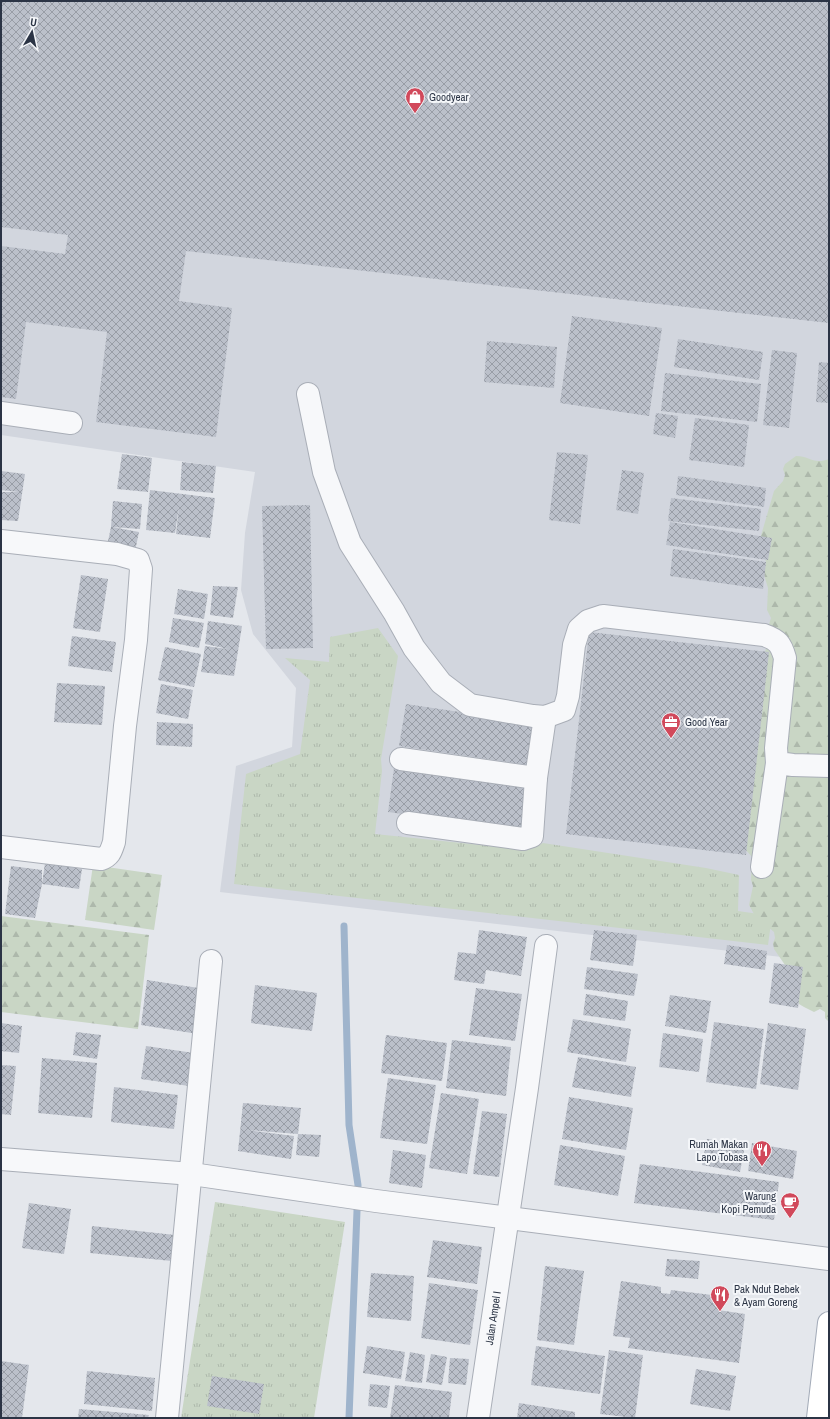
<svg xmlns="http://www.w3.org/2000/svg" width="830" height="1419" viewBox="0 0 830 1419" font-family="'Archivo Narrow',sans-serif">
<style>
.built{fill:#d2d6de}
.grass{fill:url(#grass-tufts)}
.forest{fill:url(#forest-firs)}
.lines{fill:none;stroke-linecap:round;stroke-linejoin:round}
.stream{stroke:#9fb4cc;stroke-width:7}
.building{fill:url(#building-cross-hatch)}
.minor-casing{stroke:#a9aeb7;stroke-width:24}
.major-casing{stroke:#a3abb8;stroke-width:24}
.minor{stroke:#f7f8fa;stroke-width:22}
.major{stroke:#fff;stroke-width:22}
.labels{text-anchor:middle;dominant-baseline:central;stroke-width:4;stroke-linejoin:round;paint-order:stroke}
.poi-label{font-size:11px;fill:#2b3445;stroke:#f4f6f9;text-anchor:start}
.street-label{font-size:11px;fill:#2b3445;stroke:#f4f6f9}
</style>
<defs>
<pattern id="grass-tufts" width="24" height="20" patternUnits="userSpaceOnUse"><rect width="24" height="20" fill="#c9d6c5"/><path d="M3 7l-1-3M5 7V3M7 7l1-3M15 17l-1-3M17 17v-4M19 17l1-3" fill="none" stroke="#adb8ab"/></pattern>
<pattern id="forest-firs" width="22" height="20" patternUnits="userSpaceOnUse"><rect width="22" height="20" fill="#c9d6c5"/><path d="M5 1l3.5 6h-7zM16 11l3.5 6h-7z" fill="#adb8ab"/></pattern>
<pattern id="building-cross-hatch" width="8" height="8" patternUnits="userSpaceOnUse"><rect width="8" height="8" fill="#bbc0ca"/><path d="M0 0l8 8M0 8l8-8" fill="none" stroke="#989da6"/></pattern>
</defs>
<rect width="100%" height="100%" fill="#e4e7ec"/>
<path class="built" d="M 1,1 L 829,1 L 829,749 L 799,959 L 220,892 L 236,766 L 292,747 L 296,688 L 253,634 L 241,590 L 245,533 L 255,472 L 1,435 Z"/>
<path class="grass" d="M 378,628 L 398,656 L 381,759 L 382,771 L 375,834 L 528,850 L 543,843 L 706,868 L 739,875 L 738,911 L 772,916 L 768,945 L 234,884 L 246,774 L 300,754 L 310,680 L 285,658 L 329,662 L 330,637 Z
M 215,1202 L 345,1222 L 314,1418 L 181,1418 Z"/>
<path class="forest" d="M 796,456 C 810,456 813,465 829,459 L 829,1022 L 825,1018 L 825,1012 L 820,1009 L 814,1012 L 804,1007 L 799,1004 L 796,998 L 785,965 L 774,949 L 773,943 L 775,938 L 774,932 L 755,916 L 749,905 L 753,886 L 751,880 L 752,857 L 744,848 L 764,655 L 772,629 L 769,624 L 771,618 L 767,610 L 768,588 L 764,575 L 766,562 L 760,539 L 774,491 L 783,481 L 785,475 L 783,469 L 785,464 Z
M 93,865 L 162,875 L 154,930 L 85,920 Z
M 1,916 L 149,935 L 138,1029 L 1,1012 Z"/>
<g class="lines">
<path class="stream" d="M 344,926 L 349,1125 L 358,1185 L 349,1418"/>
</g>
<path class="building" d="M 1,1 L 829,1 L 829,323 L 186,251 L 179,301 L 232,308 L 216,437 L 96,422 L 107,332 L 26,322 L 16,399 L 1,397 L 1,246 L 65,254 L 68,235 L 1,227 Z
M 572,316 L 662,328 L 649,416 L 560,403 Z
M 678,339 L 763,352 L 759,380 L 674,367 Z
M 487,341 L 557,347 L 554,388 L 484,382 Z
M 772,350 L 797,353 L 789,428 L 763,425 Z
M 819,362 L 829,363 L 829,403 L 816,402 Z
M 665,373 L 761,384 L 757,422 L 661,411 Z
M 656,413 L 678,416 L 675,438 L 653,434 Z
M 695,418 L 749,425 L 744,467 L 689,460 Z
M 557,452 L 588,455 L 580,524 L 549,520 Z
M 122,454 L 152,458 L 148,492 L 117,489 Z
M 182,462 L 216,466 L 213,493 L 180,490 Z
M 622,470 L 644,473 L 638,514 L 616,510 Z
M 1,471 L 25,474 L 18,521 L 1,520 L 1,492 L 18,492 L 1,490 Z
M 678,476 L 766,488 L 764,507 L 676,495 Z
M 150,490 L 215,498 L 210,538 L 176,534 L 179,506 L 175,533 L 146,530 Z
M 671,498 L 761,509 L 759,531 L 668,521 Z
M 113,501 L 142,504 L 140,529 L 112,527 L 139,532 L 135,551 L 107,546 L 111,527 Z
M 310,505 L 313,648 L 266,649 L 262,506 Z
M 670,522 L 772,538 L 768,560 L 666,545 Z
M 673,549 L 766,562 L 763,589 L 670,576 Z
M 81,575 L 108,579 L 100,632 L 73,628 Z
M 213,586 L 238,587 L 233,618 L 210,615 Z
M 178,589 L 208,594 L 204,619 L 174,614 Z
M 173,618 L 204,623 L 199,648 L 169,642 Z
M 208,621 L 242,626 L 234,676 L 201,672 L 205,646 L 228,649 L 205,644 Z
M 589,632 L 769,652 L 746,855 L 566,834 Z
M 72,636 L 116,642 L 112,672 L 68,666 Z
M 165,647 L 201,654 L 194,687 L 158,680 Z
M 57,683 L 105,686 L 102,725 L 54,722 Z
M 161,684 L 193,690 L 188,719 L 156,713 Z
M 406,704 L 534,723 L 528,765 L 399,746 Z
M 157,722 L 193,724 L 192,747 L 156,745 Z
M 394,768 L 528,786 L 522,830 L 388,812 Z
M 45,863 L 82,869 L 79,889 L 42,884 Z
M 11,866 L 42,870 L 42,884 L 35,918 L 5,914 Z
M 479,930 L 527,937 L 521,976 L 486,970 L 484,984 L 454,980 L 458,952 L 476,954 Z
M 594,930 L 637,935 L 633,966 L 590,960 Z
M 727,945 L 767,951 L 765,970 L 724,964 Z
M 774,963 L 803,967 L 798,1008 L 769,1003 Z
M 587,967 L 638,974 L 634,996 L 584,989 Z
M 147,980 L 205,989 L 198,1034 L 141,1025 Z
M 255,985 L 317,993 L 312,1031 L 251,1023 Z
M 476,988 L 522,994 L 515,1041 L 469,1035 Z
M 586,994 L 628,1001 L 625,1021 L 583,1015 Z
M 670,995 L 711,1001 L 706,1033 L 665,1026 Z
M 573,1019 L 631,1029 L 626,1062 L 567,1052 Z
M 714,1022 L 764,1029 L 756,1089 L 706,1082 Z
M 1,1023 L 22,1026 L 19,1053 L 1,1051 Z
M 768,1023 L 806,1029 L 798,1090 L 760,1084 Z
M 76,1032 L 101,1035 L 97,1059 L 73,1055 Z
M 663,1033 L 703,1039 L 699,1072 L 659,1067 Z
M 386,1035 L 447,1043 L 442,1081 L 381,1073 Z
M 452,1040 L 511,1047 L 506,1096 L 446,1088 Z
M 146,1046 L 194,1053 L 189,1086 L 141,1079 Z
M 578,1057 L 636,1067 L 631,1097 L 572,1087 Z
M 42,1058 L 97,1063 L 92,1118 L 38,1113 Z
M 1,1065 L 16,1066 L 11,1115 L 1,1114 Z
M 388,1078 L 436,1085 L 427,1144 L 380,1138 Z
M 114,1087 L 178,1095 L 174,1129 L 111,1122 Z
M 441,1093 L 479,1099 L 467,1174 L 429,1168 Z
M 569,1097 L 633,1108 L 626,1150 L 562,1139 Z
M 243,1103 L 301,1108 L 298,1134 L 247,1130 L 294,1136 L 291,1159 L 238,1151 Z
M 482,1111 L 507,1114 L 499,1177 L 473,1174 Z
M 298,1134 L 321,1135 L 319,1157 L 296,1155 Z
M 707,1139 L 745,1145 L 740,1172 L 702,1165 Z
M 752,1143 L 797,1151 L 793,1179 L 748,1171 Z
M 560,1145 L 625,1156 L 618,1196 L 554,1185 Z
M 393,1150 L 426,1155 L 422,1188 L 389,1183 Z
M 640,1164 L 779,1182 L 774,1220 L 634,1203 Z
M 29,1203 L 71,1209 L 64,1254 L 22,1248 Z
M 92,1226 L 175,1235 L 172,1261 L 90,1253 Z
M 433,1240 L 482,1247 L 477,1284 L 427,1277 Z
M 667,1259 L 700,1261 L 698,1279 L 665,1276 Z
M 545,1266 L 584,1271 L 574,1345 L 537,1340 Z
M 371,1273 L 414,1276 L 411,1321 L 367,1317 Z
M 621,1281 L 661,1287 L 661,1293 L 670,1294 L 671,1290 L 720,1296 L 718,1310 L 745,1314 L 739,1363 L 628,1348 L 630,1338 L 613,1336 Z
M 429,1283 L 478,1290 L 470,1345 L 421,1338 Z
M 367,1346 L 405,1352 L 401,1379 L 363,1373 Z
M 536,1346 L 605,1356 L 600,1394 L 531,1385 Z
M 609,1350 L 643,1355 L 635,1418 L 600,1414 Z
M 410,1352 L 425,1355 L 422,1383 L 405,1381 Z
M 431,1354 L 447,1357 L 442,1385 L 426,1382 Z
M 450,1358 L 469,1359 L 466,1385 L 448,1383 Z
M 1,1361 L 29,1365 L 22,1418 L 1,1418 Z
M 696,1369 L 736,1376 L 730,1411 L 690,1404 Z
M 87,1371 L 155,1378 L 152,1411 L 84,1404 Z
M 212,1376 L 264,1384 L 259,1414 L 207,1406 Z
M 370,1384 L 390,1386 L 387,1408 L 368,1406 Z
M 395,1385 L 452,1392 L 449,1418 L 390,1418 Z
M 519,1403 L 575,1412 L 575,1418 L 517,1418 Z
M 79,1409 L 149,1415 L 148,1418 L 78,1418 Z"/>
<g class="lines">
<g class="minor-casing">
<g id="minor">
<path d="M 308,394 L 324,472 L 350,543 L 394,612 L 414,648 L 441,683 L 470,705 L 533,716 L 545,717 L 564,710 L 568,696 L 574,645 L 579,629 L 588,621 L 603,616 L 764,635 C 778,640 781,644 785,658 L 776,748 L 777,763 L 793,765 L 829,766"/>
<path d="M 1,413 L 71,423"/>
<path d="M 1,541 L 117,554 L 138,560 L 141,569 L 136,640 L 125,726 L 114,842 C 111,851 110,856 101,859 L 1,847"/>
<path d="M 401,759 L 536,778"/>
<path d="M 408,823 L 523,839 L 532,836 L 536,778 L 545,717"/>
<path d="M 762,867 L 777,763"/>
<path d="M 1,1159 L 192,1174 L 376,1201 L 829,1259"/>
<path d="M 167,1418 L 211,961"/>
<path id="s1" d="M 478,1418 L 527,1088 L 546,946"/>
</g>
</g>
<g class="major-casing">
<path id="major" d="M 818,1418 L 829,1323"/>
</g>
<use href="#minor" class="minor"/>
<use href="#major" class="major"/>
</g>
<defs>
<g id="shop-pin" transform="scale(1)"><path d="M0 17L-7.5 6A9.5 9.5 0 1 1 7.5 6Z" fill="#d1495b" stroke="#f4f6f9"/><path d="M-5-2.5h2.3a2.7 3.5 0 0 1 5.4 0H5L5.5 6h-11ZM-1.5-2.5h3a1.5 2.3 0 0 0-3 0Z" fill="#fff"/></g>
<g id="office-pin" transform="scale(1)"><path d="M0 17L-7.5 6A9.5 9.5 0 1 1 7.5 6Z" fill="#d1495b" stroke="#f4f6f9"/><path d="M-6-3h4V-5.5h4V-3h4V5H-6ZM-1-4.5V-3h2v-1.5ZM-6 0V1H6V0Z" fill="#fff"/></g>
<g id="restaurant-pin" transform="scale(1)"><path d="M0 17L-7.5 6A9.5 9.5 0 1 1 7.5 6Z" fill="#d1495b" stroke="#f4f6f9"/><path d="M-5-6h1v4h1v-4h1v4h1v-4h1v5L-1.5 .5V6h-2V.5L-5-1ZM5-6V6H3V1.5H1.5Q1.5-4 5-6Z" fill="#fff"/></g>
<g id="cafe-pin" transform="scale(1)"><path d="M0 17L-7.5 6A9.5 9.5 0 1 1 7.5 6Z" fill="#d1495b" stroke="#f4f6f9"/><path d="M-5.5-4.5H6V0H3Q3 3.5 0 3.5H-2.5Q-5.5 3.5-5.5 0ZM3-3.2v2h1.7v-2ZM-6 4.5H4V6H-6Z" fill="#fff"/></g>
</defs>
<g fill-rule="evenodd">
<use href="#shop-pin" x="415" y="97"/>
<use href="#office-pin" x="671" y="722"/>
<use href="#restaurant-pin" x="762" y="1150"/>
<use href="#cafe-pin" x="790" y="1202"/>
<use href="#restaurant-pin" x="720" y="1295"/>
</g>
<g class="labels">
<g class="poi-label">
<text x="429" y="97">Goodyear</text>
<text x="685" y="722">Good Year</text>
<text x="748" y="1144" text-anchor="end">Rumah Makan<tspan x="748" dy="13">Lapo Tobasa</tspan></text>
<text x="776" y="1196" text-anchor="end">Warung<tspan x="776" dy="13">Kopi Pemuda</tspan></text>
<text x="734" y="1289">Pak Ndut Bebek<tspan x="734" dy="13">&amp; Ayam Goreng</tspan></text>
</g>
<g class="street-label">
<text stroke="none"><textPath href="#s1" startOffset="101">Jalan Ampel I</textPath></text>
</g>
</g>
<rect width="830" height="1419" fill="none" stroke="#2b3445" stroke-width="4"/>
<g transform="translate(32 32) rotate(9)" stroke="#f4f6f9" stroke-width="3" paint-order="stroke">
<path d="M0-3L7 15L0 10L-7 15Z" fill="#2b3445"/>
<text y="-6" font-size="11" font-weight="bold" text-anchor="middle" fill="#2b3445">U</text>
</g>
</svg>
